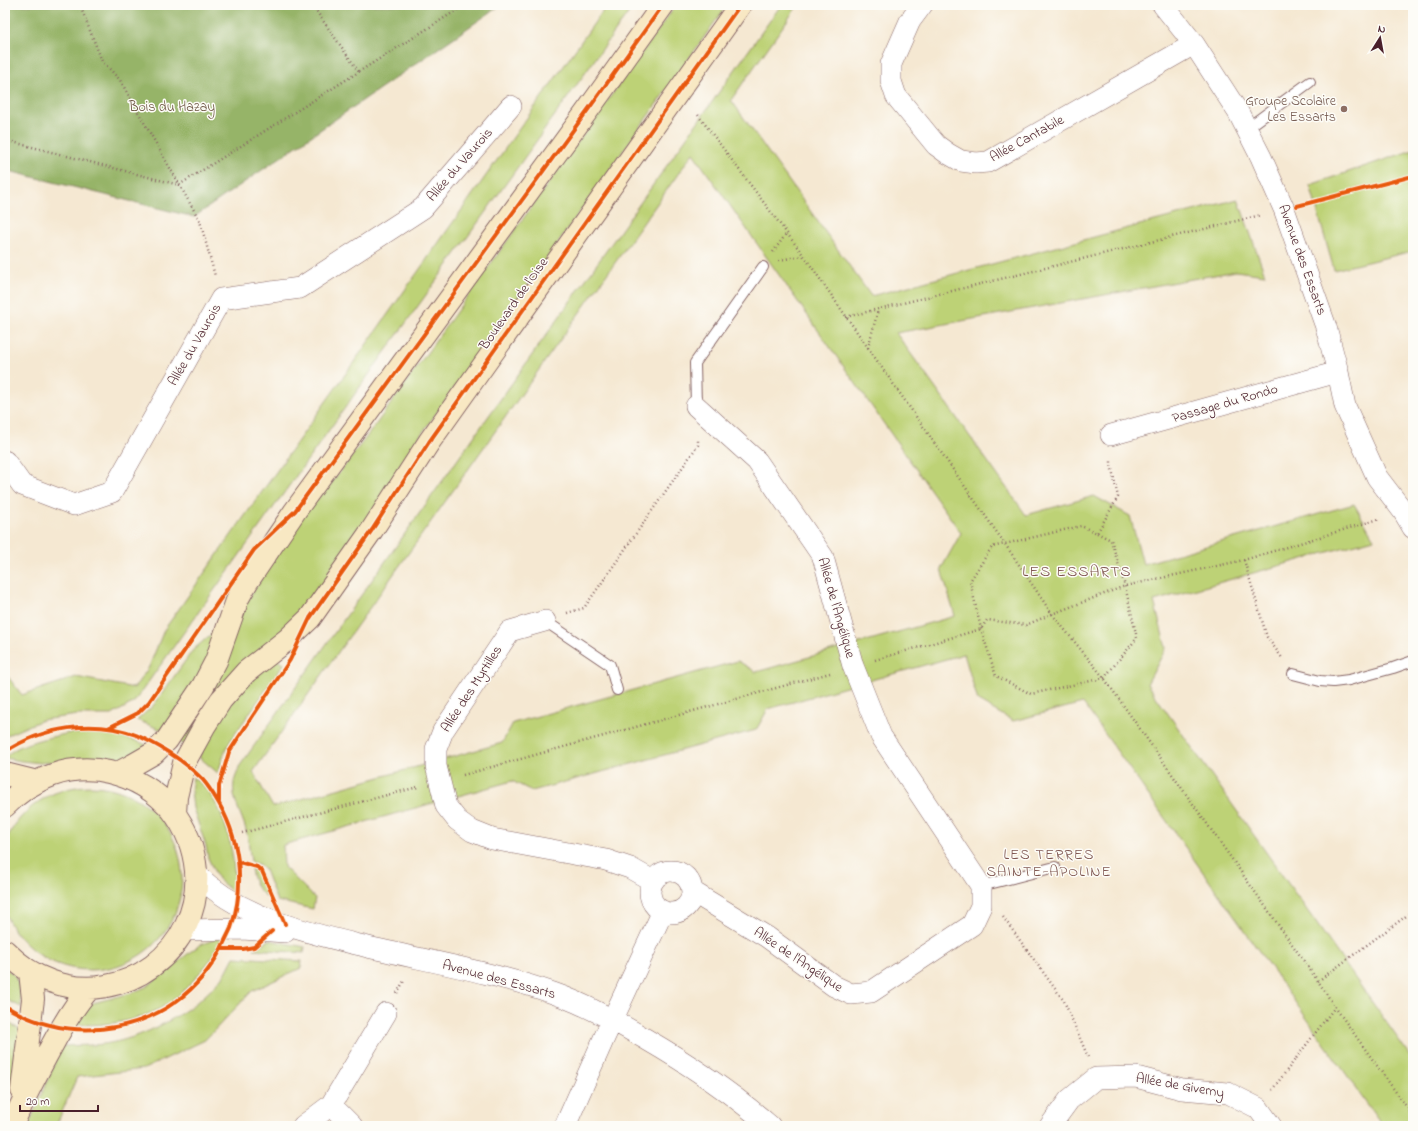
<svg xmlns="http://www.w3.org/2000/svg" width="1418" height="1131" viewBox="0 0 1418 1131" font-family="'Indie Flower',sans-serif">
<style>
.green{fill:#bdd276;stroke:#847850;fill-rule:evenodd}
.forest{fill:#96b467;stroke:#706a49}
.lines{fill:none;stroke-linecap:round;stroke-linejoin:round}
.service-casing{stroke:#866565;stroke-width:12}
.minor-casing{stroke:#866565;stroke-width:22}
.secondary-casing{stroke:#866565;stroke-width:24}
.path{stroke:#866565;stroke-width:2.5;stroke-dasharray:1 3;stroke-linecap:butt}
.service{stroke:#fff;stroke-width:10}
.minor{stroke:#fff;stroke-width:21}
.secondary{stroke:#f8e8c3;stroke-width:22}
.cycleway-casing{stroke:#fdfcf7;stroke-width:6}
.cycleway{stroke:#e8590c;stroke-width:4}
.education-dot{fill:#8d6e63;stroke:#fdfcf7;stroke-width:1.5}
.labels{text-anchor:middle;dominant-baseline:central;stroke-width:3;stroke-linejoin:round;paint-order:stroke}
.education-label{font-size:14px;fill:#785e54;stroke:#fdfcf7;text-anchor:end}
.park-label{font-size:14px;fill:#6c5542;stroke:#fdfcf7}
.street-label{font-size:14px;fill:#4a1f2b;stroke:#fdfcf7}
.neighbourhood-label{font-size:15px;letter-spacing:1px;fill:#7f5650;stroke:#fdfcf7}
.quarter-label{font-size:16px;letter-spacing:1px;fill:#7f5650;stroke:#fdfcf7}
</style>
<rect width="100%" height="100%" fill="#fdfcf7"/>
<filter id="ink" filterUnits="userSpaceOnUse"><feTurbulence type="fractalNoise" baseFrequency=".025" numOctaves="2"/><feDisplacementMap in="SourceGraphic" scale="8" xChannelSelector="R" yChannelSelector="G"/><feConvolveMatrix kernelMatrix="1 2 1 2 8 2 1 2 1" color-interpolation-filters="sRGB"/></filter>
<filter id="wash" filterUnits="userSpaceOnUse"><feTurbulence type="fractalNoise" baseFrequency=".012" numOctaves="4" result="noise"/><feDisplacementMap in="SourceGraphic" scale="16" xChannelSelector="R" yChannelSelector="G"/><feGaussianBlur stdDeviation="0.9" result="paint"/><feColorMatrix in="noise" values="0 0 0 0 0 0 0 0 0 0 0 0 0 0 0 0 0 1.4 0 .05"/><feComposite in="paint" operator="in"/></filter>
<g filter="url(#wash)">
<rect width="100%" height="100%" fill="#f5e8d2"/>
<path class="green" d="M 607,5 L 634,5 L 134,702 L 112,715 L 77,715 L 42,720 L 5,736 L 5,673 L 22,695 L 76,677 L 134,688 L 149,667 L 164,630 Z
M 676,5 L 727,5 L 403,460 L 370,518 L 313,601 L 184,745 L 175,739 L 239,614 L 304,510 L 330,485 L 374,427 Z
M 781,5 L 798,5 L 731,100 L 871,296 L 1238,199 L 1265,275 L 1236,271 L 896,333 L 1026,515 L 1094,496 L 1130,516 L 1143,564 L 1354,504 L 1374,539 L 1154,601 L 1166,648 L 1147,684 L 1413,1060 L 1413,1126 L 1383,1126 L 1083,703 L 1013,721 L 978,701 L 964,654 L 768,709 L 756,730 L 532,791 L 512,781 L 283,845 L 284,867 L 315,898 L 313,909 L 277,901 L 265,870 L 260,865 L 251,861 C 249,851 249,841 246,830 C 242,814 231,799 234,782 C 235,777 238,772 239,767 ZM 693,153 L 961,533 L 941,569 L 955,616 L 756,672 L 738,661 L 513,723 L 502,743 L 273,807 L 253,772 Z
M 1413,150 L 1413,251 L 1334,270 L 1310,185 Z
M 217,629 L 207,663 L 164,731 L 137,720 L 153,706 L 193,650 Z
M 276,659 L 284,664 L 232,738 L 225,751 L 218,773 L 199,757 L 207,739 L 235,696 Z
M 70,733 C 98,733 120,733 146,745 L 136,755 L 118,759 L 81,758 L 41,763 L 21,761 L 5,758 C 15,743 52,737 70,733 Z
M 193,777 C 197,781 203,785 207,790 C 229,819 235,857 235,894 L 218,879 L 208,858 L 206,846 L 193,808 L 191,791 Z
M-2 878a92 92 0 1 1 184 0a92 92 0 1 1-184 0Z
M 251,868 L 260,874 L 268,898 C 256,889 253,883 251,868 Z
M 216,939 L 223,939 C 218,952 208,963 199,974 C 192,982 184,991 176,998 C 147,1021 107,1027 72,1024 L 83,1010 L 93,1003 L 131,993 L 146,987 L 194,949 L 202,944 Z
M 269,940 L 305,947 L 304,953 L 254,949 Z
M 234,957 L 302,961 L 301,968 L 252,991 L 205,1040 L 144,1069 L 77,1077 L 56,1126 L 28,1126 L 62,1046 C 78,1045 95,1046 110,1043 C 150,1036 196,1009 222,978 C 227,972 230,964 234,957 Z
M 6,970 C 20,972 21,997 21,1007 L 5,999 L 5,971 Z
M 5,1021 L 21,1030 L 17,1076 L 5,1105 Z"/>
<path class="forest" d="M 5,5 L 501,5 L 194,217 L 5,170 Z"/>
</g>
<g filter="url(#ink)">
<g class="lines">
<g class="service-casing">
<path id="service" d="M 1246,129 L 1310,82
M 696,406 L 695,363 L 763,267
M 545,621 L 610,665 L 617,690
M 1293,674 L 1320,681 L 1333,682 L 1349,680 L 1393,668 L 1413,661
M 981,886 L 1055,867"/>
</g>
<g class="minor-casing">
<path id="minor" d="M 922,5 L 910,21 L 891,64 L 891,81 L 896,96 L 936,145 L 947,153 L 961,161 L 976,163 L 988,162 L 1194,44
M 1163,5 L 1194,44 L 1238,112 L 1261,157 L 1284,209 L 1326,327 L 1338,372 L 1345,406 L 1377,477 L 1403,511 L 1413,528
M 1111,435 L 1338,372
M 5,461 L 22,485 L 74,505 L 112,492 L 221,299 L 300,288 L 423,208 L 511,106
M 545,621 L 510,631 L 443,731 L 436,749 L 436,766 L 446,806 L 457,820 L 472,831 L 492,839 L 606,860 L 630,868 L 653,881
M650 892a21 21 0 1 1 42 0a21 21 0 1 1-42 0Z
M 196,874 C 241,918 305,932 364,946 C 427,961 492,972 553,993 C 585,1004 615,1021 644,1038 C 689,1064 731,1092 770,1126
M 693,892 L 767,937 L 834,986 L 851,994 L 871,992 L 972,925 L 981,906 L 981,886 L 881,736 L 853,666 L 823,557 L 757,461 L 696,406
M 183,930 L 242,929 L 285,932
M 303,1126 L 331,1105
M 352,1126 L 331,1105 L 386,1013
M 565,1126 L 605,1036 L 663,911
M 1050,1126 L 1069,1100 L 1096,1078 L 1136,1077 L 1182,1089 L 1228,1093 L 1258,1108 L 1271,1126"/>
</g>
<g class="secondary-casing">
<path id="secondary" d="M 5,774 L 37,782
M 116,774 L 133,765 L 154,753 L 167,740 L 203,686 L 216,661 L 238,598 L 247,582 L 295,511 L 590,107 L 663,5
M 5,806 C 32,778 70,763 109,772 C 134,778 155,790 172,810 C 186,828 194,849 196,871 C 202,950 123,1008 50,981 C 32,975 18,964 5,951
M 175,814 L 176,797 L 184,763 L 205,725 L 221,700 L 246,672 L 288,639 L 310,618 L 372,530 L 429,442 L 740,5
M 22,1090 L 33,999 L 30,972
M 12,1126 C 24,1096 40,1067 56,1038 C 66,1020 76,1003 90,988"/>
</g>
<path class="path" d="M 78,5 L 81,8 L 102,61 L 120,80 L 200,221 L 215,276
M 312,5 L 359,72
M 698,115 L 804,256 L 1005,544 L 1052,614 L 1104,678 L 1318,981 L 1335,1007 L 1413,1116
M 5,140 L 179,185 L 465,5
M 773,252 L 787,233
M 779,260 L 803,256
M 846,317 L 1261,215
M 868,348 L 878,310
M 1097,533 L 1111,540 L 1125,586 L 1137,638 L 1104,678 L 1031,694 L 996,676 L 981,629 L 970,581 L 992,547 L 1081,526 L 1097,533 L 1118,497 L 1111,465 L 1111,458
M 1244,560 L 1267,637 L 1283,659
M 567,613 L 584,608 L 698,445 L 698,440
M 875,660 L 981,629 L 987,620 L 1026,625 L 1052,614 L 1125,586 L 1244,560 L 1379,519
M 463,775 L 830,673
M 242,833 L 418,787
M 1003,917 L 1064,1001 L 1088,1057
M 1318,981 L 1413,911
M 397,993 L 404,981
M 1272,1090 L 1335,1007"/>
<use href="#service" class="service"/>
<use href="#minor" class="minor"/>
<use href="#secondary" class="secondary"/>
<g class="cycleway-casing">
<path id="cycleway" d="M 1297,206 L 1413,176
M 108,728 L 138,713 L 149,702 L 254,550 L 295,511 L 590,107 L 663,5
M 5,752 C 42,727 94,719 136,735 C 157,744 183,760 199,776 C 206,782 210,789 215,797 C 240,836 246,884 231,928 C 228,935 224,942 221,949 C 199,991 161,1019 115,1027 C 76,1034 38,1026 5,1006
M 219,802 L 219,786 L 229,752 L 290,660 L 310,618 L 372,530 L 429,442 L 740,5
M 239,862 L 257,867 L 262,871 L 285,924
M 221,949 L 243,949 L 254,947 L 272,931"/>
</g>
<use href="#cycleway" class="cycleway"/>
</g>
</g>
<circle class="education-dot" cx="1344" cy="109" r="4"/>
<g class="labels">
<g class="education-label">
<text x="1336" y="101">Groupe Scolaire<tspan x="1336" dy="16">Les Essarts</tspan></text>
</g>
<g class="park-label">
<text x="172" y="107">Bois du Hazay</text>
</g>
<g class="street-label">
<text transform="translate(1027 139) rotate(-29)">Allée Cantabile</text>
<text transform="translate(460 165) rotate(-49)">Allée du Vaurois</text>
<text transform="translate(1302 260) rotate(70)">Avenue des Essarts</text>
<text transform="translate(514 304) rotate(-55)">Boulevard de l'Oise</text>
<text transform="translate(195 345) rotate(-60)">Allée du Vaurois</text>
<text transform="translate(1225 404) rotate(-16)">Passage du Rondo</text>
<text transform="translate(836 608) rotate(74)">Allée de l'Angélique</text>
<text transform="translate(472 689) rotate(-57)">Allée des Myrtilles</text>
<text transform="translate(798 960) rotate(34)">Allée de l'Angélique</text>
<text transform="translate(499 980) rotate(15)">Avenue des Essarts</text>
<text transform="translate(1180 1086) rotate(10)">Allée de Giverny</text>
</g>
<g class="neighbourhood-label">
<text x="1049" y="855">LES TERRES<tspan x="1049" dy="17">SAINTE-APOLINE</tspan></text>
</g>
<g class="quarter-label">
<text x="1077" y="572">LES ESSARTS</text>
</g>
</g>
<rect width="1418" height="1131" fill="none" stroke="#fdfcf7" stroke-width="20"/>
<g transform="translate(1380 38) rotate(11)" stroke="#fdfcf7" stroke-width="3" paint-order="stroke">
<path d="M0-3L7 15L0 10L-7 15Z" fill="#4a1f2b"/>
<text y="-6" font-size="11" font-weight="bold" text-anchor="middle" fill="#4a1f2b">N</text>
</g>
<path d="M20 1105v6h78v-6" fill="none" stroke="#4a1f2b" stroke-width="2"/>
<text x="26" y="1105" font-size="12" fill="#4a1f2b" stroke="#fdfcf7" stroke-width="3" paint-order="stroke">20 m</text>
</svg>
